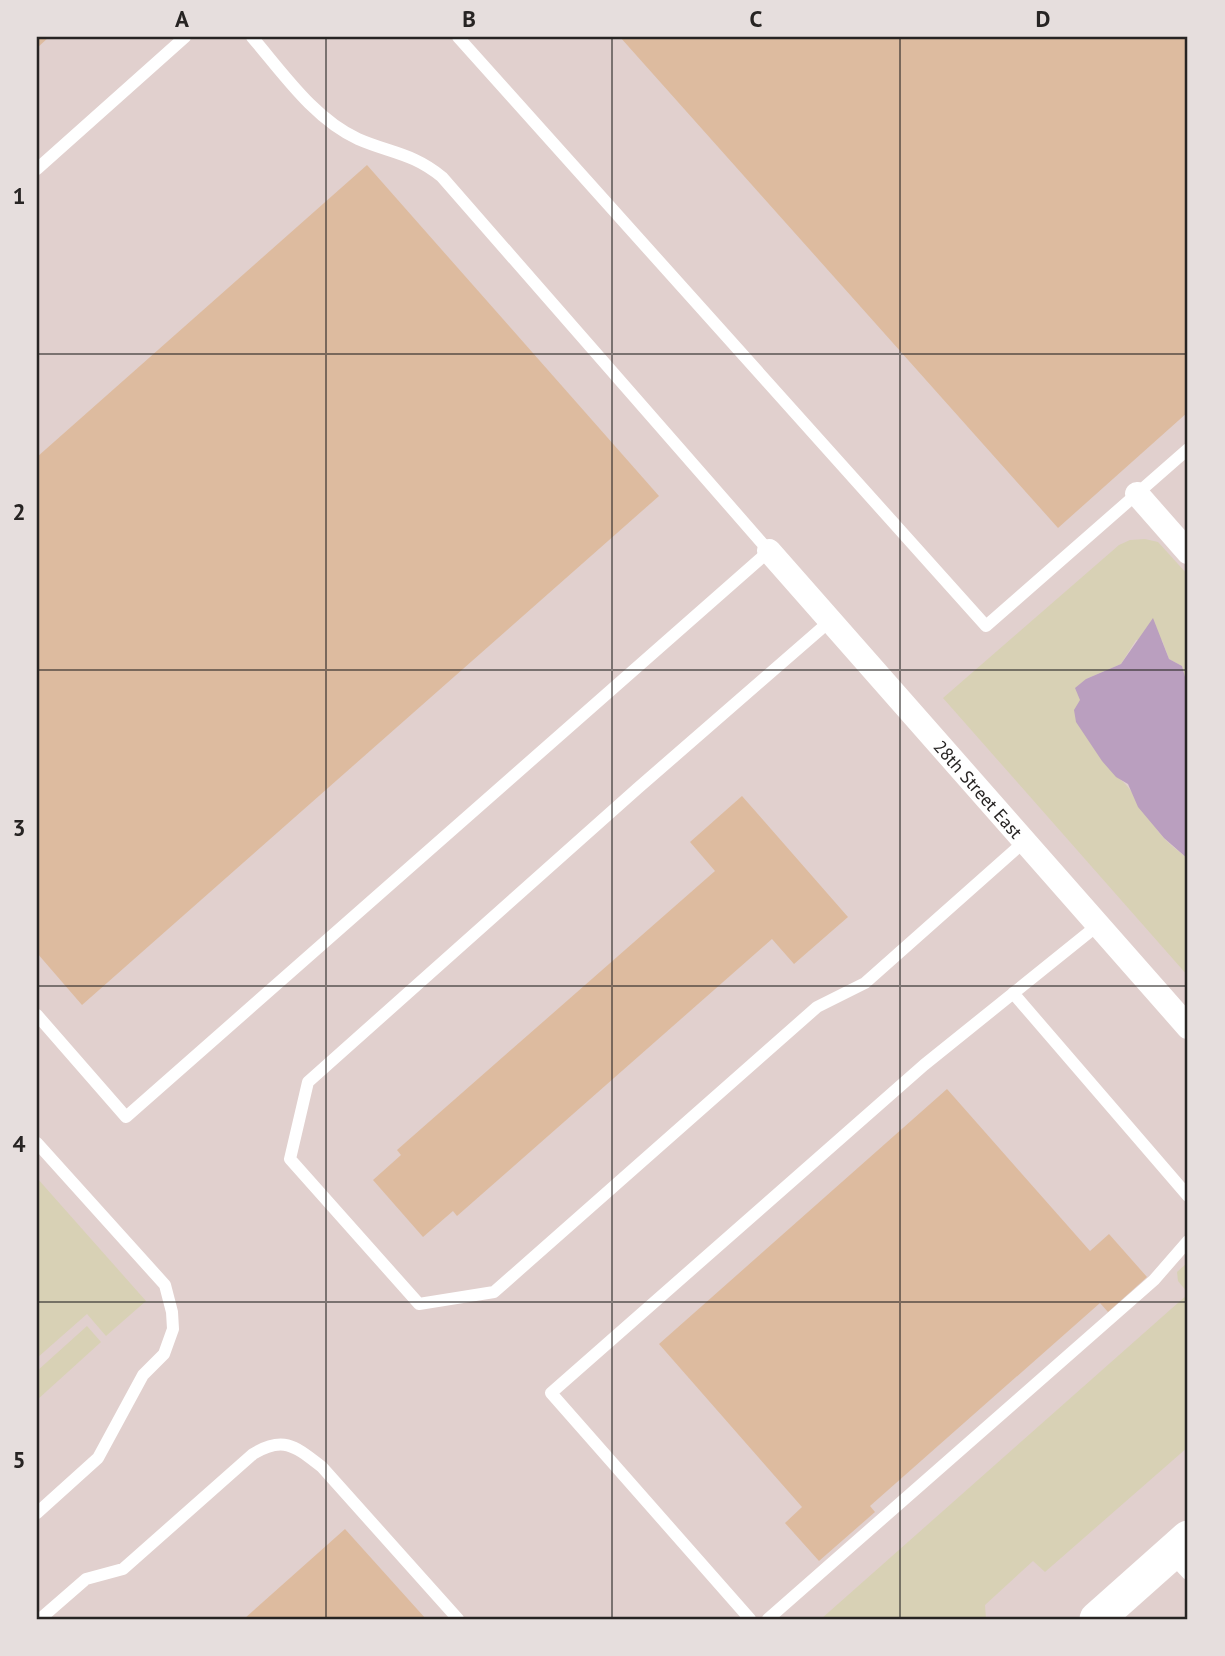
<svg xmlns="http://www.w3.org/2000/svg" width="1225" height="1656" viewBox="0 0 1225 1656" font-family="'PT Sans',sans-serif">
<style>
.built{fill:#e1d0ce}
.green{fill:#d8d1b5}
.water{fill:#ba9fbf}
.building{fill:#ddbb9f}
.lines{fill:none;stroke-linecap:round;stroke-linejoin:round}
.service{stroke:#fff;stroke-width:12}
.minor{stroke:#fff;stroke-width:24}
.secondary{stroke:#fff;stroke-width:35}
.grid{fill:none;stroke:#272423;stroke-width:2;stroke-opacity:0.55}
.labels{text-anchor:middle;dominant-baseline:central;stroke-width:6;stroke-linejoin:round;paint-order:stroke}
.street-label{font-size:18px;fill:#272423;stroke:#e6dedd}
.neatline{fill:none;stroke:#272423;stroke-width:2.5}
.grid-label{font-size:23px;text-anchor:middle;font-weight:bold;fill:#272423}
</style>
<rect width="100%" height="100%" fill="#e6dedd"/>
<path class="built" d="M 37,37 L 1188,37 L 1188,1619 L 37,1619 Z"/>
<path class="green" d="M 1145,539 L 1158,542 L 1188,575 L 1188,688 L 1182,666 L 1169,659 L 1162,640 L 1136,640 L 1121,664 L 1086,679 L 1116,776 C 1134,788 1147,819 1163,837 C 1170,845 1180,852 1188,859 L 1188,976 L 943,698 L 1119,545 L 1130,540 Z
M 37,1178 L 146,1301 L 106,1336 L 87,1314 L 37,1358 Z
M 1188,1262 L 1188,1293 L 1178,1281 L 1177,1272 Z
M 1188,1294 L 1188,1447 L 1045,1572 L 1033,1561 L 985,1605 L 986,1619 L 821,1619 Z
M 87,1326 L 101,1342 L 37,1400 L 37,1371 Z"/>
<path class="water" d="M 1153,618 L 1169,659 L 1182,666 L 1188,688 L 1188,859 L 1164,838 L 1138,807 L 1128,784 L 1116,777 L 1102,761 L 1076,722 L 1074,710 L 1080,700 L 1075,688 L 1086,679 L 1121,664 Z"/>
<path class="building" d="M 37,37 L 49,37 L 37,48 Z
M 620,37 L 1188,37 L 1188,412 L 1058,528 Z
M 367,165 L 659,496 L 82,1005 L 37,953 L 37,457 Z
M 742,796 L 848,917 L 794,964 L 772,939 L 457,1216 L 453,1211 L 423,1237 L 373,1180 L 401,1155 L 397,1150 L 715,871 L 690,842 Z
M 947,1089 L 1090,1251 L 1109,1234 L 1147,1277 L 1108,1312 L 1100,1303 L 870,1506 L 875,1512 L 819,1561 L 785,1523 L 802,1507 L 659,1344 Z
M 345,1529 L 426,1619 L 244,1619 Z"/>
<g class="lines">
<path class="service" d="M 458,37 L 986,626 L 1188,449
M 37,169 L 185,37
M 830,621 L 638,788 L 308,1082 L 290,1159 L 419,1304 L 494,1292 L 817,1007 L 865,983 L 1025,841
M 1013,993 L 1188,1196
M 37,1015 L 126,1117 L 769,551 L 442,177 C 413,153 390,153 358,139 C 314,119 282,72 252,37
M 37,1143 L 165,1285 L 172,1312 L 173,1329 L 164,1354 L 143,1375 L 98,1458 L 37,1513
M 1170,1555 L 1188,1574
M 40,1619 L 86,1579 L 123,1569 L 253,1454 C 284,1435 296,1447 322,1467 L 458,1619
M 750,1619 L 551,1393 L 924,1065 L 1098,925
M 768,1619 L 1154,1280 L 1188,1241"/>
<g class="minor">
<path d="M 1137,494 L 1188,552"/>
<path id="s1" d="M 769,551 L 1188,1027"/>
</g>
<path class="secondary" d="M 1097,1619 L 1188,1538"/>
</g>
<path class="grid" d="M 326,37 L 326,1619M 612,37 L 612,1619M 900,37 L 900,1619M 37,354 L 1188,354M 37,670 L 1188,670M 37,986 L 1188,986M 37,1302 L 1188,1302"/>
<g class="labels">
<g class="street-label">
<text stroke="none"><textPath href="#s1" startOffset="317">28th Street East</textPath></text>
</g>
</g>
<rect width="1225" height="1656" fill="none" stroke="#e6dedd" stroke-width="77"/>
<rect x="38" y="38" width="1148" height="1580" class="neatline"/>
<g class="grid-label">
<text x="182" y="27">A</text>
<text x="469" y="27">B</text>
<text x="756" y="27">C</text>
<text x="1043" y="27">D</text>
<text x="19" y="204">1</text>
<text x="19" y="520">2</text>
<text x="19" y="836">3</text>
<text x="19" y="1152">4</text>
<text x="19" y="1468">5</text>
</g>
</svg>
